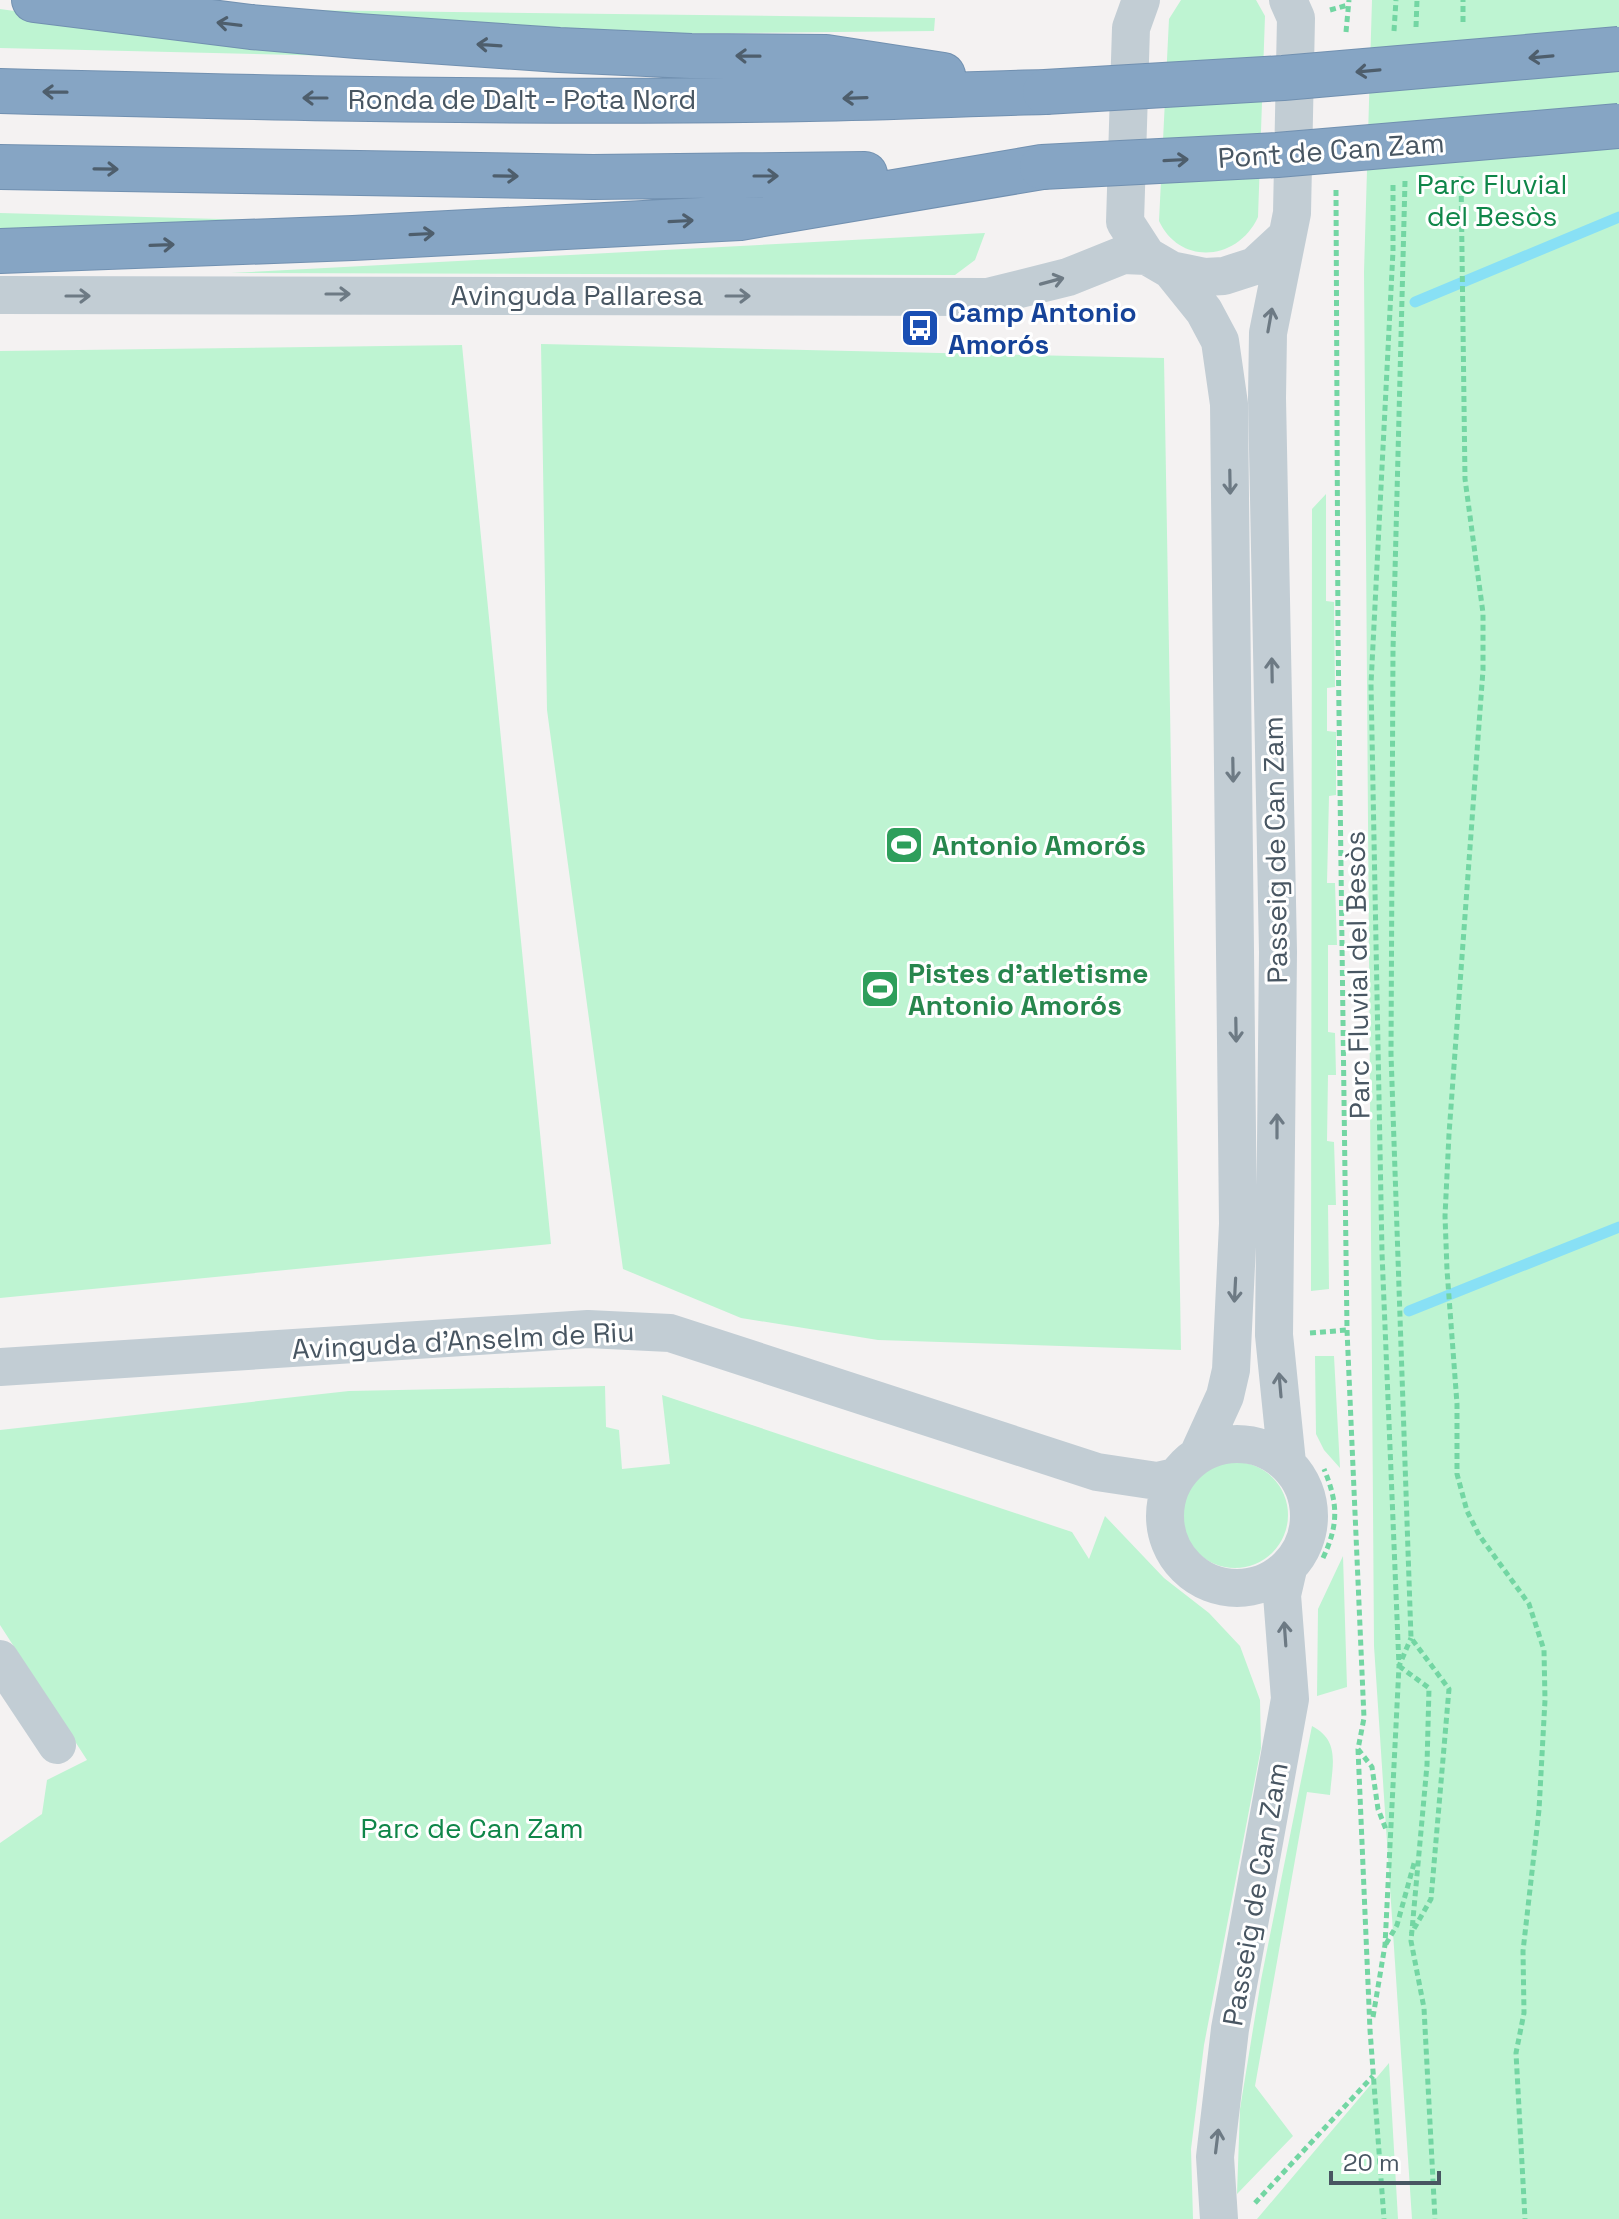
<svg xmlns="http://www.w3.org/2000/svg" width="1619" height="2219" viewBox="0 0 1619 2219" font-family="'Space Grotesk',sans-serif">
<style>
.green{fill:#bef4d2}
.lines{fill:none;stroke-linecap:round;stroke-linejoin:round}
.stream{stroke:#88e0f5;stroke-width:11}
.highway-casing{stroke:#7190b0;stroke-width:46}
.path{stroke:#73d6a3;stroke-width:5;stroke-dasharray:6 4;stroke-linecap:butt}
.minor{stroke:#c2cdd4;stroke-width:38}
.highway{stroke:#86a5c4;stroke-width:44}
.highway-bridge-casing{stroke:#7190b0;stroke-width:46;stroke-linecap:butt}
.highway-bridge{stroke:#86a5c4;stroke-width:44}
.oneway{stroke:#4e5e6c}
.oneway2{stroke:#6d7a84}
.labels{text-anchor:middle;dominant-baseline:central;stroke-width:6;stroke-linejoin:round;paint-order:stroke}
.street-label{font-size:28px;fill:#485662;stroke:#fff}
.park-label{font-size:28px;fill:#0f8649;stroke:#fff}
.transit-label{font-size:28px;font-weight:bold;fill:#164399;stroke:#fff;text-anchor:start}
.leisure-label{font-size:28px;font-weight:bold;fill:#27864d;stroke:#fff;text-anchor:start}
</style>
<rect width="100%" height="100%" fill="#f4f2f2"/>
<path class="green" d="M 1181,0 L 1256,0 L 1265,16 L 1258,217 C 1238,261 1180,266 1159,221 L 1169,19 Z
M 1372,0 L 1619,0 L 1619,2219 L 1412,2219 L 1374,1646 L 1364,272 Z
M 0,9 L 338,56 L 0,48 Z
M 297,10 L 935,18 L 934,31 L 654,34 Z
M 0,213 L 326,222 L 0,231 Z
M 985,233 L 975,260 L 955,275 L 231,273 Z
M 541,344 L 1164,358 L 1181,1350 L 878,1340 L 741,1318 L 623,1269 L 547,710 Z
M 462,345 L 551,1244 L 0,1298 L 0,351 Z
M 1326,494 L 1326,601 L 1334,602 L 1335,687 L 1327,688 L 1327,731 L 1336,732 L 1336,795 L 1329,796 L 1327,883 L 1335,883 L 1337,945 L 1328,945 L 1328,1032 L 1335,1033 L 1336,1075 L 1328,1075 L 1327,1141 L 1334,1142 L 1336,1205 L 1328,1205 L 1329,1289 L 1311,1291 L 1312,509 Z
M 1315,1356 L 1334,1356 L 1340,1468 L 1324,1450 L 1316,1434 Z
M 605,1386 L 606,1427 L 619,1430 L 622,1469 L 670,1464 L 662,1395 L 1072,1532 L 1089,1559 L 1105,1516 L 1164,1578 L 1209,1613 L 1240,1646 L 1260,1700 L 1261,1748 L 1204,2045 L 1191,2149 L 1193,2219 L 0,2219 L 0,1843 L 42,1814 L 47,1780 L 87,1760 L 0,1625 L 0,1430 L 349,1391 Z
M1182 1515a53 53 0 1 1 106 0a53 53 0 1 1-106 0Z
M 1343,1556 L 1347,1687 L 1317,1696 L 1318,1609 Z
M 1312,1726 C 1341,1741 1332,1766 1330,1795 L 1307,1792 L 1255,2086 L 1293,2136 L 1237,2194 L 1240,2109 L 1261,1980 Z
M 1389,2063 L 1398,2219 L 1257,2219 Z"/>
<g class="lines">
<path class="stream" d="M 1415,302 L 1619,217
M 1409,1311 L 1619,1227"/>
<g class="highway-casing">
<path id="highway" d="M 34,0 L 251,27 L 357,36 L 559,50 L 691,56 L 826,57 L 943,75
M 0,91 C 270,98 539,104 809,99 C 888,98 966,94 1045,92
M 0,167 L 593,177 L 865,174
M 0,251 L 353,238 L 740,218 L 1042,167"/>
</g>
<path class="path" d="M 1330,10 L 1348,5
M 1463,22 L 1463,0
M 1416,27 L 1417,0
M 1394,31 L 1396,0
M 1346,32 L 1349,0
M 1461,176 L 1465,479 L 1483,613 L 1483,670 L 1449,1134 L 1445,1216 L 1447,1270 L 1457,1404 L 1457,1474 L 1467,1511 L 1479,1535 L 1529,1604 L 1544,1650 L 1545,1700 L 1539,1810 L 1523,1951 L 1524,2013 L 1516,2053 L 1525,2219
M 1405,181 L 1393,650 L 1391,1054 L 1411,1638 L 1449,1689 L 1431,1899 L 1411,1934
M 1393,185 L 1393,251 L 1371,684 L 1382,1253 L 1399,1666
M 1336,190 L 1338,635 L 1347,1330 L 1364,1718 L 1358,1749 L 1370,2030 L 1384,2219
M 1310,1333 L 1347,1330
M 1323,1558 C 1339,1524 1338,1503 1324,1469
M 1399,1666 L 1429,1688 L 1427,1765 L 1411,1941 L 1424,2008 L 1435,2219
M 1358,1749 L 1372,1767 L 1378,1809 L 1387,1832
M 1386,1944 L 1397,1925 L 1415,1860
M 1373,2017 L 1385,1945 L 1399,1666 L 1411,1638
M 1255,2203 L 1373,2076"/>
<path class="minor" d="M 1141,0 L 1131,28 L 1125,222 L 1147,256 L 1171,270 L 1205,277 L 1224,276 L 1255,266 L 1285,238
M 1171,270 L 1204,311 L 1220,341 L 1229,404 L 1238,1224 L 1231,1370 L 1225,1396 L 1199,1453
M 0,295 L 988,297 L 1068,277 L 1123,255 L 1147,256
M 0,1367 L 588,1329 L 670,1333 L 1097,1472 L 1157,1481 L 1175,1477
M1165 1516a72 72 0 1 1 144 0a72 72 0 1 1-144 0Z
M 1287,1463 L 1274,1335 L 1278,952 L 1267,398 L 1268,333 L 1292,213 L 1296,18 L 1288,0
M 0,1659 L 57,1745
M 1219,2219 L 1215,2157 L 1230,2029 L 1290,1699 L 1282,1595 L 1288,1569"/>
<use href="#highway" class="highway"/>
<g class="highway-bridge-casing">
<path id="highway-bridge" d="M 1045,92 L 1283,78 L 1619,49
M 1042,167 L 1277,155 L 1619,126"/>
</g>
<use href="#highway-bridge" class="highway-bridge"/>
</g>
<defs><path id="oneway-shaft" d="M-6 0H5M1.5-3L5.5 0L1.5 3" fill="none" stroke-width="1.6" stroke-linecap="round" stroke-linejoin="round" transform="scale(2)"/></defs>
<g class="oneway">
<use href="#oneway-shaft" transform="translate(229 24) rotate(-173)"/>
<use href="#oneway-shaft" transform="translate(489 45) rotate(-176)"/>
<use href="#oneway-shaft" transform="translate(748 56) rotate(-179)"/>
<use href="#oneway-shaft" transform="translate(1541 57) rotate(175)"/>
<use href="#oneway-shaft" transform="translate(1368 71) rotate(175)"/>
<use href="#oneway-shaft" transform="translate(55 92) rotate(-179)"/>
<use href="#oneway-shaft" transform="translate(315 98) rotate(-180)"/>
<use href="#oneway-shaft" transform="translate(855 98) rotate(178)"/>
<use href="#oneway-shaft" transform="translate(1176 160) rotate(-3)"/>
<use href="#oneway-shaft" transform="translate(106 169) rotate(1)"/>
<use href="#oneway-shaft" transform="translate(506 176) rotate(1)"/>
<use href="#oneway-shaft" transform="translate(766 176)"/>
<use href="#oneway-shaft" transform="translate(681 221) rotate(-3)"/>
<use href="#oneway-shaft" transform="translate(422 234) rotate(-3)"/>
<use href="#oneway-shaft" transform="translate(162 245) rotate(-2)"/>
</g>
<g class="oneway2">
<use href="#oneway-shaft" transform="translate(1052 281) rotate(-15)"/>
<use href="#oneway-shaft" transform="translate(338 294)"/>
<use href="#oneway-shaft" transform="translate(78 296)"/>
<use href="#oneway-shaft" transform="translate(738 296)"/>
<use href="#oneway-shaft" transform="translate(1270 320) rotate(-80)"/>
<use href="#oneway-shaft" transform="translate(1230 482) rotate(89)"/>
<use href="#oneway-shaft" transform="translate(1272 670) rotate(-91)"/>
<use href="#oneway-shaft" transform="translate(1233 770) rotate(89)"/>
<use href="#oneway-shaft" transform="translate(1236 1030) rotate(89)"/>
<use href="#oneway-shaft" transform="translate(1277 1126) rotate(-90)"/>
<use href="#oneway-shaft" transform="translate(1235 1290) rotate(93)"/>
<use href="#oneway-shaft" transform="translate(1280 1385) rotate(-95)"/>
<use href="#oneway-shaft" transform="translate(1285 1634) rotate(-94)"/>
<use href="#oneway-shaft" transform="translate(1217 2141) rotate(-83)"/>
</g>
<defs>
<g id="bus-square" transform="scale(2)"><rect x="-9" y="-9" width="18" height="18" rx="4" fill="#1a4fb4" stroke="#fff"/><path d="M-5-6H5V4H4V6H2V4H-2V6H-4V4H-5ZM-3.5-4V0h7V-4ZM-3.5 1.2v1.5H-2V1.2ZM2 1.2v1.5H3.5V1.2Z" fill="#fff"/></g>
<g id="stadium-square" transform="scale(2)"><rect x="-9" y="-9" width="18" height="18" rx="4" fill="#2e9e5b" stroke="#fff"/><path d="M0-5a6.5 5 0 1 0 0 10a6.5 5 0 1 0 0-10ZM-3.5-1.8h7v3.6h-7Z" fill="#fff"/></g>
</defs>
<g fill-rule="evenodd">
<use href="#bus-square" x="920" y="328"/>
<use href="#stadium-square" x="904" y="845"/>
<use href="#stadium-square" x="880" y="989"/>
</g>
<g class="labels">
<g class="street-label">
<text x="522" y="99">Ronda de Dalt - Pota Nord</text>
<text transform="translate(1331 150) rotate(-4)">Pont de Can Zam</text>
<text x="577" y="295">Avinguda Pallaresa</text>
<text transform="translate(1275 850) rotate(-91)">Passeig de Can Zam</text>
<text transform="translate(1357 975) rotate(-91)">Parc Fluvial del Besòs</text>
<text transform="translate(463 1340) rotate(-3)">Avinguda d'Anselm de Riu</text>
<text transform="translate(1255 1894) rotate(-80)">Passeig de Can Zam</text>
</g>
<g class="park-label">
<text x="1492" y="184">Parc Fluvial<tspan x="1492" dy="32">del Besòs</tspan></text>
<text x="472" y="1828">Parc de Can Zam</text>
</g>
<g class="transit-label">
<text x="948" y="312">Camp Antonio<tspan x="948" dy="32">Amorós</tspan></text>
</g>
<g class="leisure-label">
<text x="932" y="845">Antonio Amorós</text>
<text x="908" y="973">Pistes d'atletisme<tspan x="908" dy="32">Antonio Amorós</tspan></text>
</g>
</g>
<path d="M1331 2171v12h108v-12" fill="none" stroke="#485662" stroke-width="4"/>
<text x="1343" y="2171" font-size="24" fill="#485662" stroke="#ffffff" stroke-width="6" paint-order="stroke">20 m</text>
</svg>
